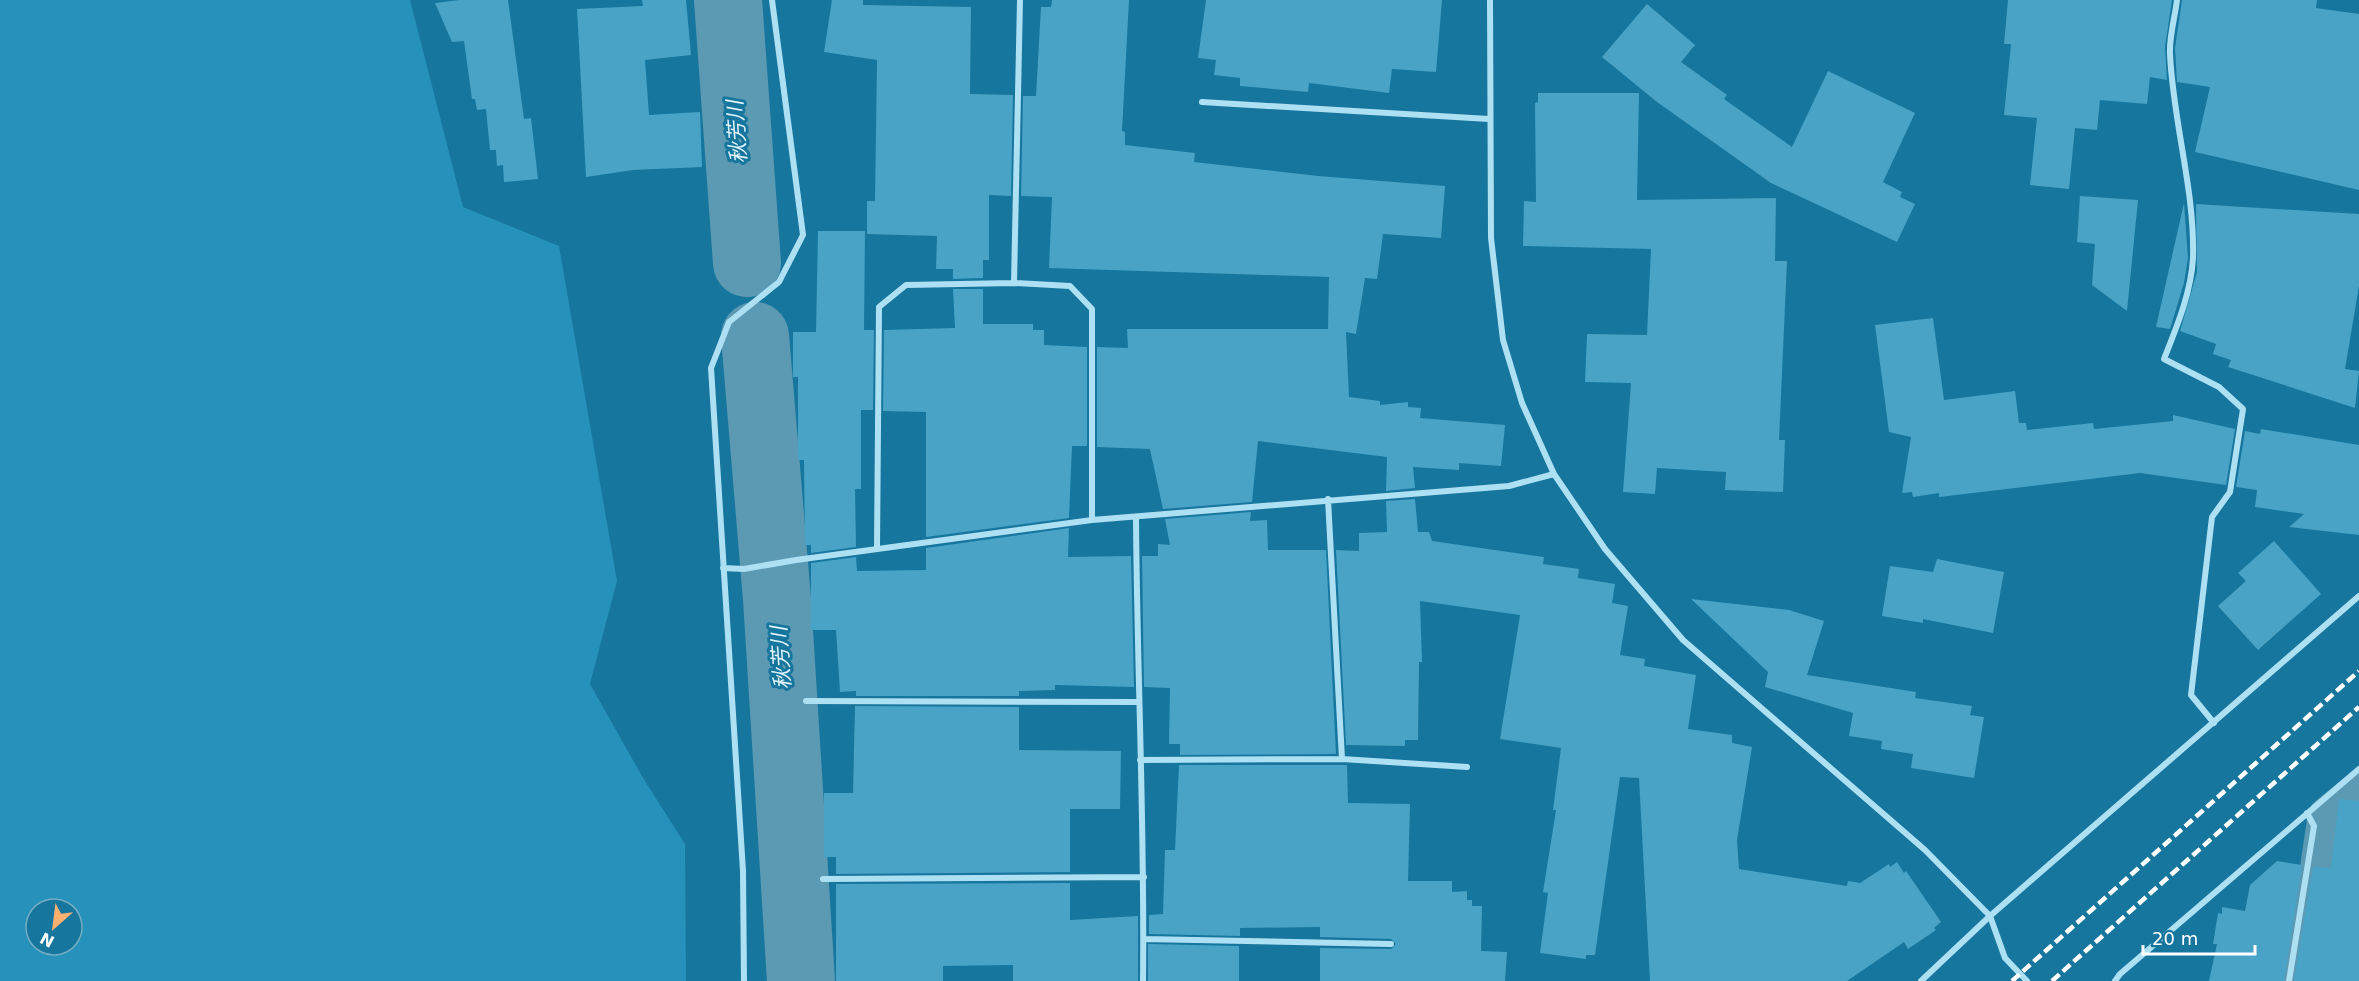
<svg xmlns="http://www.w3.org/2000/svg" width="2359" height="981" viewBox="0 0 2359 981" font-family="'DejaVu Sans','Noto Sans JP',sans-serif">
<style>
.green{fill:#2691ba;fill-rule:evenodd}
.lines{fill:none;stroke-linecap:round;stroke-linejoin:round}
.canal{stroke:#5c9ab3;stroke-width:39}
.river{stroke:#5c9ab3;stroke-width:68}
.building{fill:#48a3c6}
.street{stroke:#aee0f3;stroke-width:6}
.rail{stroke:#fff;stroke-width:4.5;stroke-dasharray:10 4.5;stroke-linecap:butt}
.labels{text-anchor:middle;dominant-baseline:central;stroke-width:6;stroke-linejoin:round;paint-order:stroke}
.water-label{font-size:21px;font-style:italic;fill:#e0f5fc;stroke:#17769d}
</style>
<rect width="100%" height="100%" fill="#17769d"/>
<path class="green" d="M 0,0 L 410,0 L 463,207 L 559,246 L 617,581 L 590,684 L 643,778 L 685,844 L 686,981 L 0,981 ZM 36,909 L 72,909 L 72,945 L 36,945 Z"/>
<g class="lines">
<path class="canal" d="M 2303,981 L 2327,817 L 2359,791"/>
<path class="river" d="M 728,0 L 747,263
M 755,336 L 777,599 L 801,981"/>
</g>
<path class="building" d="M 460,0 L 508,0 L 524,119 L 531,118 L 538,179 L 504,182 L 503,165 L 497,166 L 496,150 L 490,150 L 486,109 L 477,110 L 475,99 L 472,99 L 464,41 L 452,42 L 435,3 Z
M 642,0 L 686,0 L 691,55 L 645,60 L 649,115 L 700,112 L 702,167 L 633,170 L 586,177 L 577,9 L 643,6 Z
M 832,0 L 863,0 L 863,5 L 971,7 L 970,94 L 1013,95 L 1011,196 L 989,195 L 989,260 L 983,260 L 983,278 L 953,279 L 953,269 L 936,269 L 937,236 L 867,234 L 867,201 L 875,201 L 877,60 L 824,52 Z
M 1052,0 L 1129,0 L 1122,131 L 1125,132 L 1125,145 L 1195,153 L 1194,162 L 1318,176 L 1445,186 L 1441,238 L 1383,234 L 1377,279 L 1365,278 L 1356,334 L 1346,332 L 1349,397 L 1380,401 L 1380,405 L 1408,402 L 1408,407 L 1421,408 L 1420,418 L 1505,425 L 1501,466 L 1459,463 L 1459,470 L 1413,467 L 1415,488 L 1386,491 L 1387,457 L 1258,441 L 1252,502 L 1163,509 L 1150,449 L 1097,447 L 1097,347 L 1128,348 L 1127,329 L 1328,329 L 1329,277 L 1049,268 L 1052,197 L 1021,196 L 1023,96 L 1036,96 L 1041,7 L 1051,7 Z
M 1206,0 L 1442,0 L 1436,72 L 1392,69 L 1389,93 L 1309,83 L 1308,92 L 1240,86 L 1240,78 L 1214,75 L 1216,60 L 1198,58 Z
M 2008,0 L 2172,0 L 2165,47 L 2167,80 L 2150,77 L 2147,104 L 2100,100 L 2097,130 L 2075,128 L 2069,189 L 2030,185 L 2037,118 L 2004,115 L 2011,44 L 2004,44 Z
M 2182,0 L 2317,0 L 2316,8 L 2359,14 L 2359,190 L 2195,152 L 2210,87 L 2177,82 L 2175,48 Z
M 1647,4 L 1695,45 L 1681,62 L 1727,95 L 1724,99 L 1792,147 L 1828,71 L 1915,113 L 1883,182 L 1902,192 L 1900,197 L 1915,204 L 1897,242 L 1771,183 L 1657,102 L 1602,57 Z
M 1538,93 L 1639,93 L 1637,200 L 1776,198 L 1775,261 L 1787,261 L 1779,440 L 1785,440 L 1783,492 L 1725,490 L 1726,472 L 1657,468 L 1655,494 L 1623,492 L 1631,383 L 1585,382 L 1587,334 L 1647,335 L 1651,249 L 1523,246 L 1524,201 L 1536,202 L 1535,103 L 1538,102 Z
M 2080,196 L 2138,200 L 2127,311 L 2092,285 L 2095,244 L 2077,242 Z
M 2184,203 L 2188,258 L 2184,283 L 2170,329 L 2156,327 Z
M 2196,204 L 2359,214 L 2359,286 L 2345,369 L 2359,371 L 2355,408 L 2228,367 L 2231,360 L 2213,354 L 2216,344 L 2180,331 L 2197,272 Z
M 818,231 L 865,231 L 864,330 L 874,330 L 873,410 L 861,410 L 861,489 L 855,489 L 856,547 L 811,553 L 811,545 L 805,545 L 804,460 L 798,460 L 798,377 L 793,377 L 793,332 L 816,332 Z
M 953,289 L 983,289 L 983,324 L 1033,324 L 1033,330 L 1044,330 L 1044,345 L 1087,347 L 1087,446 L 1072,446 L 1069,518 L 926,537 L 926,412 L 883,411 L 884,330 L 955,328 Z
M 1933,318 L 1944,400 L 2015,391 L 2019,423 L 2026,423 L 2027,430 L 2093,423 L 2094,429 L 2173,421 L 2173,415 L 2235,429 L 2226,485 L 2140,473 L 1939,497 L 1939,493 L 1913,497 L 1912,492 L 1902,493 L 1911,437 L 1889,432 L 1875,325 Z
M 2261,429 L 2359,445 L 2359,535 L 2289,527 L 2304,514 L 2255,507 L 2257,490 L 2236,487 L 2245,431 L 2260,434 Z
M 1415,499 L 1418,532 L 1429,532 L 1432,541 L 1544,557 L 1543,564 L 1579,569 L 1578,578 L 1615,584 L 1612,603 L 1628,606 L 1620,655 L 1645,659 L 1644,666 L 1696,675 L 1688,729 L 1732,735 L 1732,743 L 1752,747 L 1737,840 L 1739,869 L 1847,886 L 1848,881 L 1860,883 L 1889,864 L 1890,867 L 1897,862 L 1904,873 L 1906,871 L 1941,922 L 1934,928 L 1936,930 L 1908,949 L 1904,942 L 1847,981 L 1650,981 L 1639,778 L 1620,777 L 1595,955 L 1586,955 L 1586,959 L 1540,953 L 1548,893 L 1543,892 L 1556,810 L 1553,810 L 1561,748 L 1500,739 L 1520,615 L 1420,601 L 1422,662 L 1419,662 L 1418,740 L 1405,740 L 1405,746 L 1346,745 L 1336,550 L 1359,551 L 1359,533 L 1387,532 L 1386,501 Z
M 1251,512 L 1250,521 L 1267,520 L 1268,550 L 1326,550 L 1336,754 L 1180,755 L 1180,744 L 1169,744 L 1170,688 L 1144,687 L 1142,556 L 1158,556 L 1158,544 L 1170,545 L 1165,519 Z
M 1069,528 L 1068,557 L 1131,556 L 1134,687 L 1055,685 L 1055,690 L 1019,691 L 1019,696 L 856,696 L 856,691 L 840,692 L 836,630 L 811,630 L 811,563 L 856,557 L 857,571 L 926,570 L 926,548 Z
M 2274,541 L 2321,594 L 2258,650 L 2218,606 L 2246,581 L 2238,573 Z
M 1937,559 L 2004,572 L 1993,633 L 1923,619 L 1923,623 L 1882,616 L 1890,566 L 1933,572 Z
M 1691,599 L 1789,610 L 1824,621 L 1807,675 L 1916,692 L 1915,698 L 1972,706 L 1970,715 L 1984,717 L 1974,778 L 1911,768 L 1913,754 L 1881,749 L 1882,741 L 1849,736 L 1853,713 L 1765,687 L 1768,672 Z
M 855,706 L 1019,707 L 1019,750 L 1121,751 L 1120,809 L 1070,809 L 1070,872 L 836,874 L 836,857 L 824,857 L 824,793 L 853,793 Z
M 1179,765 L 1347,765 L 1348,803 L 1410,804 L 1408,881 L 1452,881 L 1452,892 L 1467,891 L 1467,900 L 1472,900 L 1472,906 L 1482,906 L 1481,951 L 1507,952 L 1505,981 L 1320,981 L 1320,948 L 1391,949 L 1396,944 L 1391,939 L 1320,937 L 1320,927 L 1240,928 L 1240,936 L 1149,934 L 1149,915 L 1163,914 L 1165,850 L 1175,850 Z
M 2339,799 L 2359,801 L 2359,981 L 2294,981 L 2313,867 L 2331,868 Z
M 2277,861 L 2302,865 L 2284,981 L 2209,981 L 2217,944 L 2213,944 L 2218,913 L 2222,914 L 2222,907 L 2245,911 L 2250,885 Z
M 1070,883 L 1070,920 L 1138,916 L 1138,981 L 1013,981 L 1013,965 L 943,966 L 943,981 L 836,981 L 836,884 Z
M 1148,944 L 1239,946 L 1239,981 L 1148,981 Z"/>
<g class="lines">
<path class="street" d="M 1490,0 L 1491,238 L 1503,340 L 1522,403 L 1554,474 L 1605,549 L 1683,640 L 1925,850 L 1990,916 L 2005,958 L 2027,981
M 2177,0 C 2175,17 2169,37 2170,54 C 2173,122 2195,190 2193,258 C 2191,293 2177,326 2164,359 L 2219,387 L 2243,409 L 2230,492 L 2212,517 L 2191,695 L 2214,723
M 1202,102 L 1489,119
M 1014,283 L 1020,0
M 1328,499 L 1342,759
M 1136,518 C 1137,672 1145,827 1143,981
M 877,548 L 879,307 L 906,285 L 1014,283 L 1070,286 L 1092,309 L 1092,520
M 723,568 L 744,569 L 796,560 L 1092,520 L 1509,486 L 1554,474
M 806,701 L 1138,702
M 1140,760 L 1342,759 L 1467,767
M 823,879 L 1144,877
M 1144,939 L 1391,944
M 744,981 L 743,871 L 711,368 L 729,322 L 779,282 L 803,235 L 772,0
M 1921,981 L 1990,916 L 2359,596
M 2115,981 L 2120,974 L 2359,769
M 2289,981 L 2314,826 L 2307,813"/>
<path class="rail" d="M 2012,981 L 2359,671
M 2052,981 L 2359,707"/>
</g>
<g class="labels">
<g class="water-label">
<text transform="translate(737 132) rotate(-94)">秋芳川</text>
<text transform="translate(781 658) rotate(-94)">秋芳川</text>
</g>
</g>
<g transform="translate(54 927) rotate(208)"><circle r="28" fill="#17769d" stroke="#74adc4" stroke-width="1.5"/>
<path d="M0-4.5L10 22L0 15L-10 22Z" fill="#ffaf70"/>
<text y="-9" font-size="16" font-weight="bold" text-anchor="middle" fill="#ffffff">N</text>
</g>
<path d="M2143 945v9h112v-9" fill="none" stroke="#ffffff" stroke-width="3"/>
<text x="2152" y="945" font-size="18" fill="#ffffff" stroke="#17769d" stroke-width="4.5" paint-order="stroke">20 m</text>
</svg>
